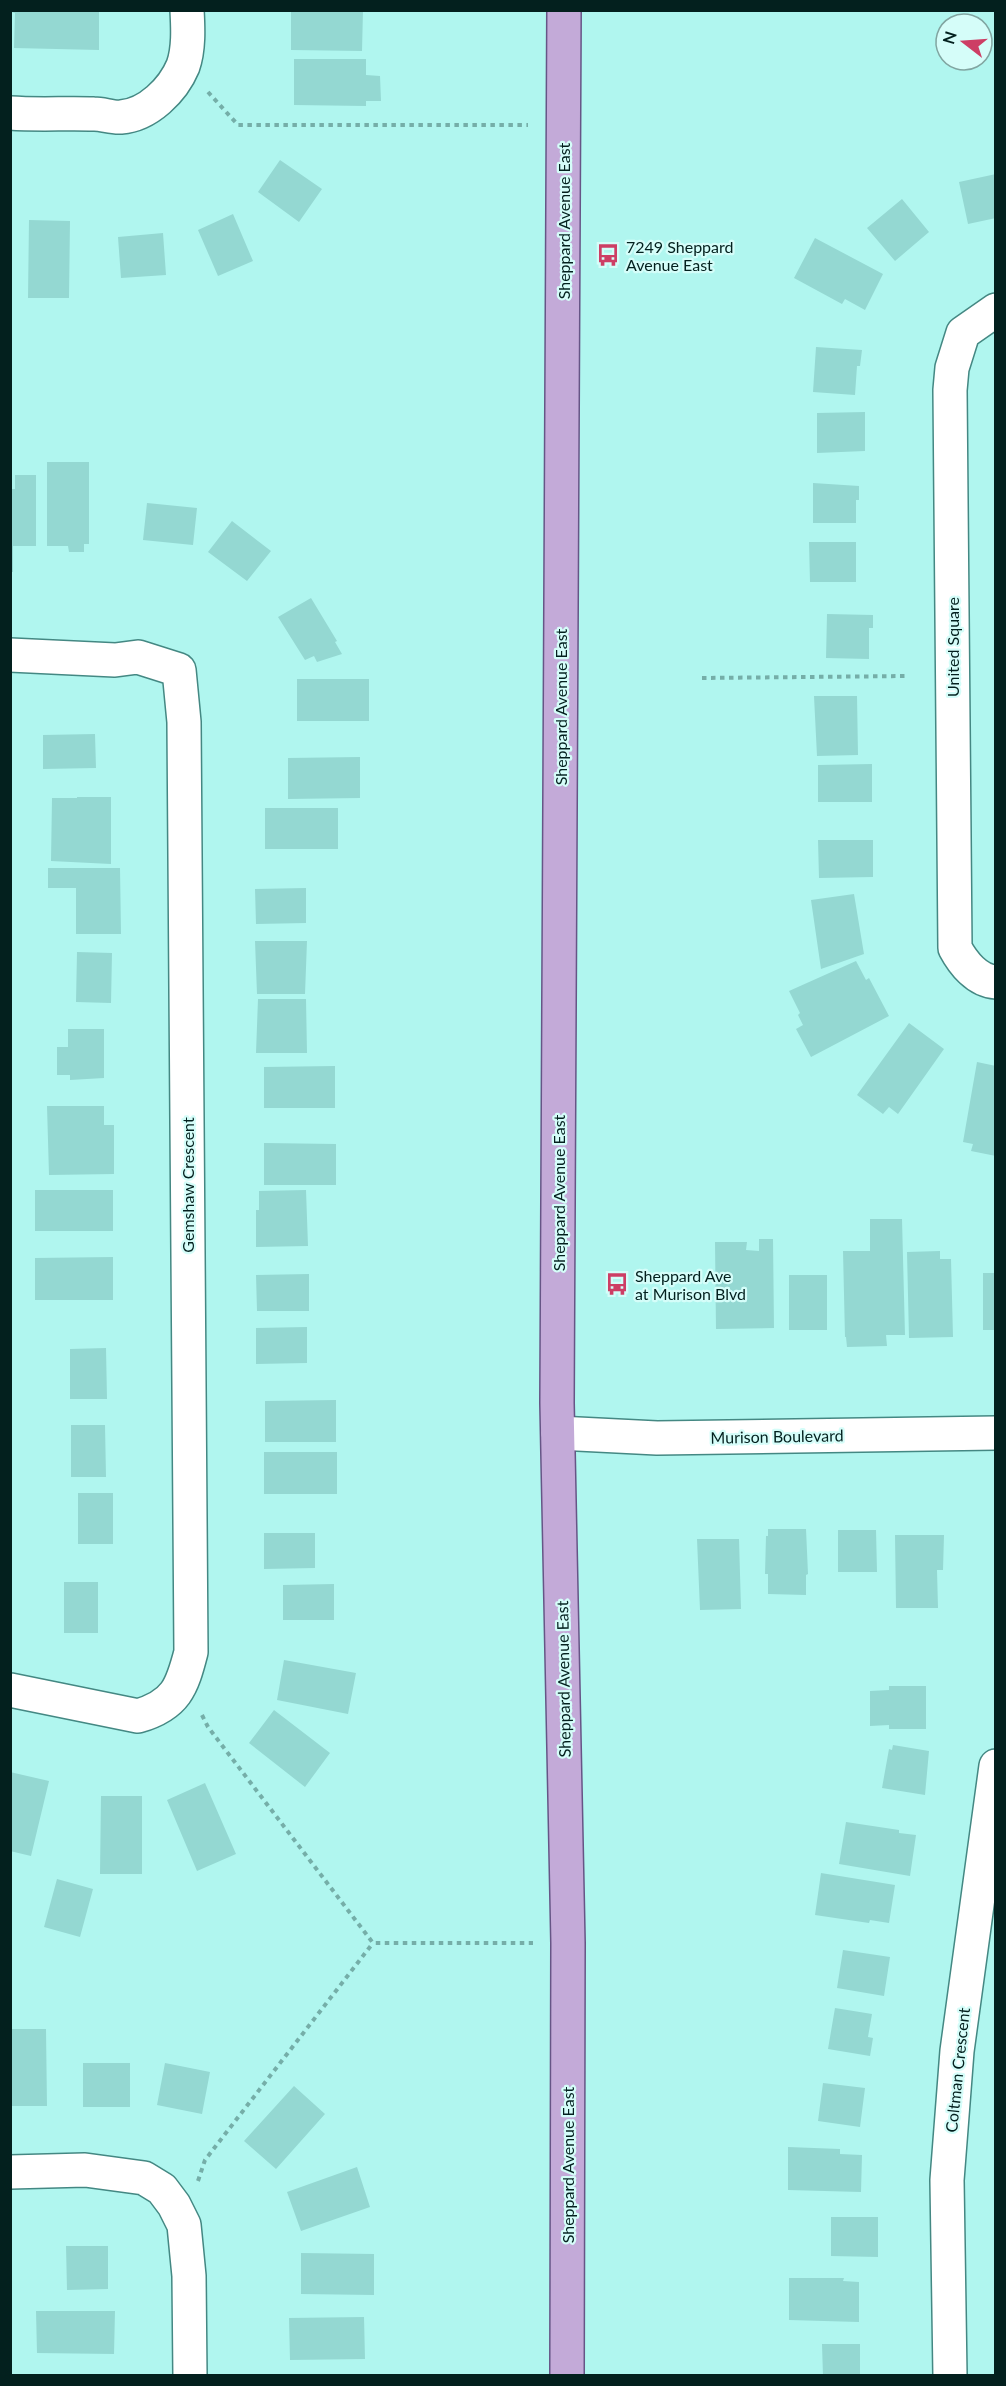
<svg xmlns="http://www.w3.org/2000/svg" width="1006" height="2386" viewBox="0 0 1006 2386" font-family="Lato,sans-serif">
<style>
.building{fill:#94d8d2}
.lines{fill:none;stroke-linecap:round;stroke-linejoin:round}
.minor-casing{stroke:#448883;stroke-width:36}
.major-casing{stroke:#665586;stroke-width:36}
.path{stroke:#75aea8;stroke-width:4;stroke-dasharray:4.5 4.5;stroke-linecap:butt}
.minor{stroke:#fff;stroke-width:33}
.major{stroke:#c3aad8;stroke-width:33}
.labels{text-anchor:middle;dominant-baseline:central;stroke-width:4.5;stroke-linejoin:round;paint-order:stroke}
.street-label{font-size:16px;fill:#03201e;stroke:#d5fdf9}
.poi-label{font-size:16px;fill:#03201e;stroke:#d5fdf9;text-anchor:start}
</style>
<rect width="100%" height="100%" fill="#b0f6ef"/>
<path class="building" d="M 11,10 L 99,10 L 99,50 L 14,48 L 15,13 L 11,12 Z
M 291,10 L 363,10 L 362,51 L 291,50 Z
M 294,59 L 366,59 L 366,75 L 380,76 L 381,101 L 366,101 L 366,106 L 294,105 Z
M 280,160 L 322,189 L 299,222 L 258,192 Z
M 996,174 L 996,218 L 968,224 L 959,182 Z
M 902,199 L 929,232 L 895,261 L 867,228 Z
M 233,214 L 253,261 L 218,276 L 198,230 Z
M 29,220 L 70,221 L 69,298 L 28,298 Z
M 163,233 L 166,275 L 121,278 L 118,237 Z
M 815,238 L 883,274 L 865,310 L 845,299 L 842,304 L 794,278 Z
M 816,347 L 862,350 L 860,366 L 857,366 L 855,395 L 813,392 Z
M 865,412 L 865,451 L 817,453 L 817,413 Z
M 47,462 L 89,462 L 89,544 L 84,544 L 84,552 L 69,552 L 68,546 L 47,546 Z
M 15,475 L 36,475 L 36,546 L 13,546 L 13,572 L 10,572 L 10,489 L 15,489 Z
M 813,483 L 859,486 L 859,500 L 856,500 L 856,523 L 813,523 Z
M 147,503 L 197,508 L 193,545 L 143,540 Z
M 232,521 L 271,551 L 247,581 L 208,552 Z
M 809,542 L 856,542 L 856,582 L 810,582 Z
M 311,598 L 337,641 L 335,642 L 342,654 L 317,662 L 314,656 L 305,660 L 278,617 Z
M 827,614 L 873,615 L 873,628 L 869,628 L 869,659 L 826,658 Z
M 297,679 L 369,679 L 369,721 L 297,721 Z
M 814,696 L 857,696 L 858,755 L 817,756 Z
M 95,734 L 96,768 L 43,769 L 43,735 Z
M 360,757 L 360,798 L 288,799 L 288,758 Z
M 872,764 L 872,802 L 818,802 L 818,765 Z
M 77,797 L 111,797 L 111,864 L 51,861 L 52,798 L 77,798 Z
M 265,808 L 338,808 L 338,849 L 265,849 Z
M 818,840 L 873,840 L 873,877 L 819,878 Z
M 48,868 L 120,868 L 121,934 L 76,934 L 76,888 L 48,888 Z
M 306,888 L 306,923 L 256,924 L 255,889 Z
M 854,894 L 864,954 L 821,969 L 811,900 Z
M 255,941 L 307,941 L 305,994 L 257,994 Z
M 77,952 L 112,953 L 111,1003 L 76,1002 Z
M 856,961 L 866,980 L 869,978 L 889,1016 L 811,1057 L 796,1029 L 803,1025 L 798,1015 L 800,1013 L 789,991 Z
M 258,999 L 306,999 L 307,1053 L 256,1053 Z
M 909,1023 L 944,1049 L 898,1114 L 889,1107 L 883,1114 L 857,1095 Z
M 68,1029 L 104,1029 L 104,1078 L 70,1080 L 70,1075 L 57,1075 L 57,1047 L 68,1047 Z
M 977,1062 L 996,1066 L 996,1156 L 971,1151 L 973,1144 L 963,1142 Z
M 335,1066 L 335,1108 L 264,1108 L 264,1067 Z
M 47,1106 L 104,1106 L 104,1125 L 114,1125 L 114,1174 L 49,1175 Z
M 264,1143 L 336,1144 L 336,1185 L 264,1185 Z
M 35,1190 L 113,1190 L 113,1231 L 35,1231 Z
M 306,1190 L 308,1246 L 256,1247 L 256,1210 L 259,1210 L 259,1191 Z
M 870,1219 L 902,1219 L 905,1335 L 886,1335 L 887,1346 L 847,1347 L 846,1337 L 845,1337 L 843,1251 L 870,1251 Z
M 759,1239 L 773,1239 L 774,1328 L 716,1329 L 715,1242 L 747,1242 L 746,1250 L 759,1251 Z
M 940,1251 L 940,1259 L 951,1259 L 953,1337 L 909,1338 L 907,1252 Z
M 113,1257 L 113,1300 L 35,1300 L 35,1258 Z
M 983,1273 L 996,1273 L 996,1330 L 983,1330 Z
M 309,1274 L 309,1311 L 257,1311 L 256,1275 Z
M 789,1275 L 827,1275 L 827,1330 L 789,1330 Z
M 307,1327 L 307,1363 L 256,1364 L 256,1328 Z
M 106,1348 L 107,1399 L 70,1399 L 70,1349 Z
M 336,1400 L 336,1442 L 265,1442 L 265,1401 Z
M 71,1425 L 105,1425 L 106,1477 L 71,1477 Z
M 264,1452 L 337,1452 L 337,1494 L 264,1494 Z
M 78,1493 L 113,1493 L 113,1544 L 78,1544 Z
M 768,1529 L 806,1529 L 808,1574 L 806,1575 L 806,1595 L 768,1594 L 768,1574 L 765,1574 L 766,1536 L 768,1536 Z
M 838,1530 L 876,1530 L 877,1572 L 838,1572 Z
M 264,1533 L 315,1533 L 315,1568 L 264,1569 Z
M 895,1535 L 944,1535 L 943,1570 L 937,1570 L 938,1608 L 896,1608 Z
M 697,1539 L 739,1539 L 741,1609 L 700,1610 Z
M 64,1582 L 98,1582 L 98,1633 L 64,1633 Z
M 334,1584 L 334,1620 L 283,1620 L 283,1585 Z
M 284,1660 L 356,1673 L 348,1714 L 277,1700 Z
M 889,1686 L 926,1686 L 926,1729 L 889,1729 L 889,1725 L 870,1726 L 870,1691 L 889,1690 Z
M 274,1710 L 330,1753 L 305,1787 L 249,1743 Z
M 893,1745 L 929,1751 L 925,1795 L 882,1788 L 889,1749 L 892,1750 Z
M 10,1772 L 49,1781 L 31,1856 L 10,1851 Z
M 205,1783 L 236,1854 L 197,1871 L 167,1800 Z
M 101,1796 L 142,1796 L 142,1874 L 100,1874 Z
M 846,1822 L 899,1830 L 899,1833 L 916,1835 L 910,1876 L 839,1864 Z
M 821,1873 L 895,1885 L 889,1923 L 870,1920 L 869,1923 L 815,1915 Z
M 57,1879 L 93,1889 L 80,1937 L 44,1927 Z
M 843,1950 L 890,1957 L 884,1996 L 837,1988 Z
M 835,2008 L 872,2014 L 868,2037 L 873,2038 L 870,2056 L 828,2049 Z
M 10,2029 L 46,2029 L 47,2106 L 10,2106 Z
M 83,2063 L 130,2063 L 130,2107 L 83,2107 Z
M 165,2063 L 210,2072 L 202,2114 L 157,2105 Z
M 823,2083 L 865,2088 L 860,2127 L 818,2121 Z
M 294,2086 L 325,2114 L 276,2169 L 244,2141 Z
M 788,2147 L 840,2149 L 840,2154 L 862,2155 L 861,2192 L 788,2190 Z
M 357,2167 L 370,2207 L 301,2231 L 287,2192 Z
M 831,2217 L 878,2217 L 878,2257 L 831,2256 Z
M 66,2246 L 108,2246 L 108,2289 L 67,2290 Z
M 301,2253 L 374,2254 L 374,2295 L 301,2294 Z
M 789,2278 L 844,2278 L 843,2281 L 859,2282 L 859,2322 L 789,2320 Z
M 36,2311 L 115,2311 L 114,2354 L 37,2353 Z
M 364,2317 L 365,2359 L 290,2360 L 289,2318 Z
M 822,2344 L 860,2344 L 860,2376 L 823,2376 Z"/>
<g class="lines">
<g class="minor-casing">
<path id="minor" d="M 10,113 C 39,115 66,113 94,114 C 103,114 113,118 121,117 C 148,115 173,90 183,66 C 189,49 188,28 187,10
M 996,310 L 963,333 L 952,368 L 950,390 L 955,948 C 963,963 977,981 996,982
M 10,655 L 115,660 L 138,657 L 179,670 L 184,722 L 191,1652 C 182,1687 176,1705 138,1716 L 10,1690
M 558,1433 L 657,1438 L 996,1433
M 10,2172 L 85,2170 L 144,2178 L 162,2189 L 174,2205 L 184,2225 L 189,2276 L 190,2376
M 950,2376 L 947,2180 L 957,2051 L 996,1766"/>
</g>
<g class="major-casing">
<path id="major" d="M 564,10 L 557,1403 L 568,1943 L 567,2376"/>
</g>
<path class="path" d="M 208,92 L 238,125 L 528,125
M 702,678 L 908,676
M 202,1715 L 208,1727 L 373,1943 L 533,1943
M 198,2181 L 205,2160 L 373,1943"/>
<use href="#minor" class="minor"/>
<use href="#major" class="major"/>
</g>
<defs>
<g id="bus-bare" transform="scale(1.8)"><path d="M-5-6H5V4H4V6H2V4H-2V6H-4V4H-5ZM-3.5-4V0h7V-4ZM-3.5 1.2v1.5H-2V1.2ZM2 1.2v1.5H3.5V1.2Z" fill="#cd3e65" stroke="#d5fdf9" stroke-width="2.5" paint-order="stroke"/></g>
</defs>
<g fill-rule="evenodd">
<use href="#bus-bare" x="608" y="255"/>
<use href="#bus-bare" x="617" y="1284"/>
</g>
<g class="labels">
<g class="street-label">
<text transform="translate(563 221) rotate(-90)">Sheppard Avenue East</text>
<text transform="translate(952 647) rotate(-90)">United Square</text>
<text transform="translate(560 707) rotate(-90)">Sheppard Avenue East</text>
<text transform="translate(187 1185) rotate(-90)">Gemshaw Crescent</text>
<text transform="translate(558 1193) rotate(-90)">Sheppard Avenue East</text>
<text transform="translate(777 1436) rotate(-1)">Murison Boulevard</text>
<text transform="translate(563 1679) rotate(-91)">Sheppard Avenue East</text>
<text transform="translate(957 2070) rotate(-84)">Coltman Crescent</text>
<text transform="translate(567 2165) rotate(-90)">Sheppard Avenue East</text>
</g>
<g class="poi-label">
<text x="626" y="246">7249 Sheppard<tspan x="626" dy="18">Avenue East</tspan></text>
<text x="635" y="1275">Sheppard Ave<tspan x="635" dy="18">at Murison Blvd</tspan></text>
</g>
</g>
<rect width="1006" height="2386" fill="none" stroke="#03201e" stroke-width="24"/>
<g transform="translate(964 42) rotate(287)"><circle r="28" fill="#d5fdf9" stroke="#81a5a1" stroke-width="1.5"/>
<path d="M0-4.5L10 22L0 15L-10 22Z" fill="#cd3e65"/>
<text y="-9" font-size="16" font-weight="bold" text-anchor="middle" fill="#03201e">N</text>
</g>
</svg>
